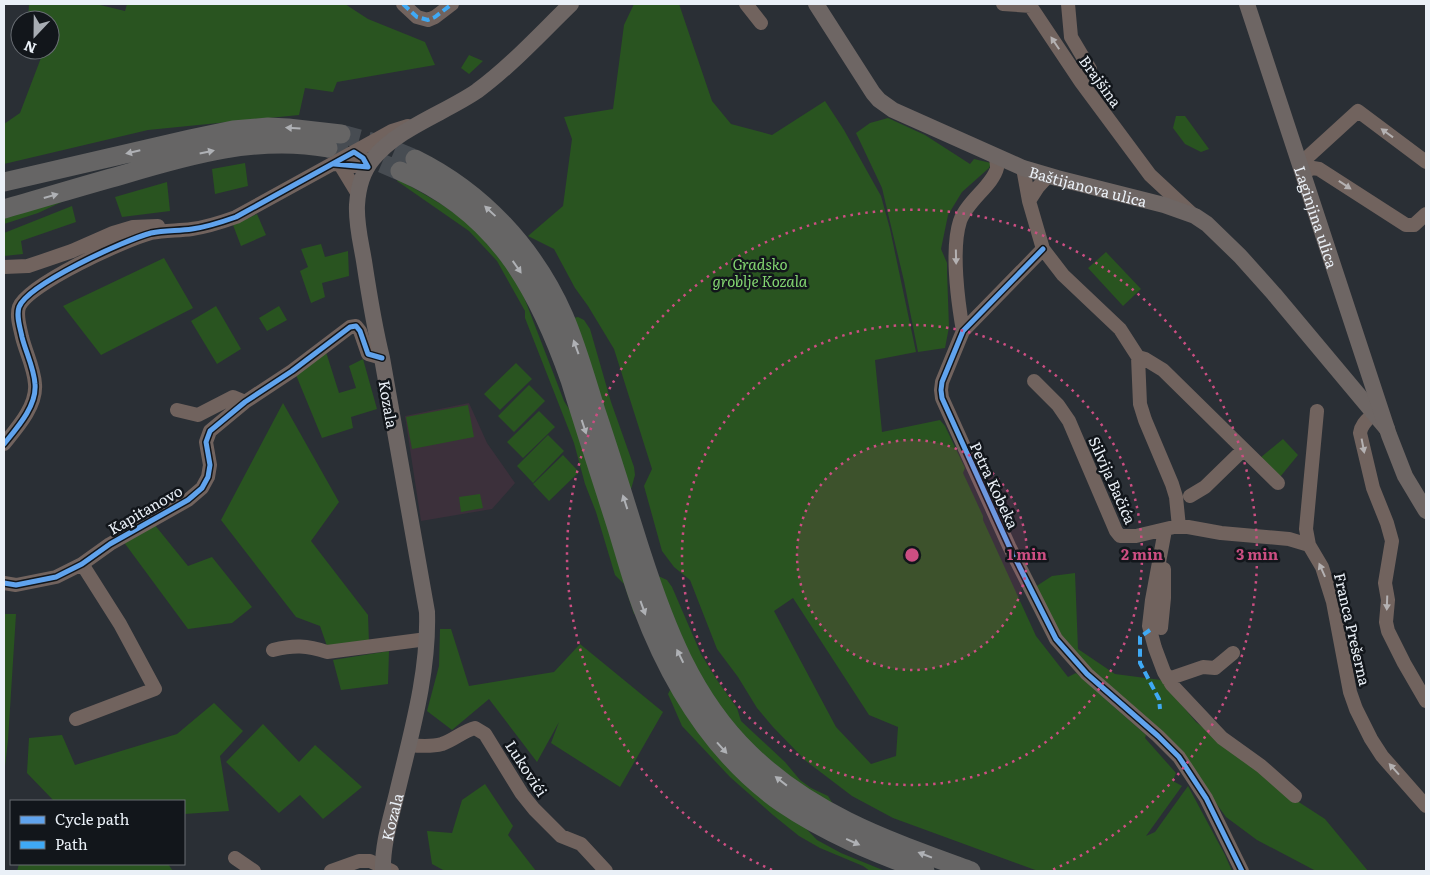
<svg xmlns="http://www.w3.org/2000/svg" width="1430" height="875" viewBox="0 0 1430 875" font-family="Literata,serif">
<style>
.education{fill:#3c303b}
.green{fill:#295420;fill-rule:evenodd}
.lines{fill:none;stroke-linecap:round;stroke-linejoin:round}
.highway-tunnel{stroke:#474c52;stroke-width:19;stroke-dasharray:19 9;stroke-linecap:butt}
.minor{stroke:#71635e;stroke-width:14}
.major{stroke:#6e6664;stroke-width:16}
.highway{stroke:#666565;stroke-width:19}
.quiet{stroke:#3fa9f5;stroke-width:4;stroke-dasharray:8 4;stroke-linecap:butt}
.cycleway-casing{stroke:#12161b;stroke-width:8}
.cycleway{stroke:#60a3ed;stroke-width:5}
.oneway{fill:#b4b1b2}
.oneway2{fill:#afb1b5}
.ring{fill:none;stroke:#cc4e82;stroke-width:2.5;stroke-dasharray:2.5 5}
.labels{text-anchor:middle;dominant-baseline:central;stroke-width:5;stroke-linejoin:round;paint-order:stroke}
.street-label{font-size:15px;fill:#eaf0f7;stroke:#12161b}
.park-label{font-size:15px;font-style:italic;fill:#83d671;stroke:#12161b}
.centre{fill:#cc4e82;stroke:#12161b;stroke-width:2.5}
.ring-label{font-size:15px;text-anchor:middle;font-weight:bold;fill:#cc4e82;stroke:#12161b;stroke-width:5;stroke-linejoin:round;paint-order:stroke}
</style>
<rect width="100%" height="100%" fill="#2a2f35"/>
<path class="education" d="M 469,403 L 487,443 L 515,483 L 492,509 L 421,521 L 405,416 Z"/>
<path class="green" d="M 29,4 L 96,4 L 125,11 L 127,4 L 345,4 L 368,19 L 425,42 L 435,65 L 337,82 L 333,92 L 305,88 L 299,115 L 148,130 L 4,164 L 4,124 L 20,113 L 44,50 L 50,50 L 50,20 L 28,20 Z
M 634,4 L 679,4 L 712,101 L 731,124 L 772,135 L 825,101 L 844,130 L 881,196 L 890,229 L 916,352 L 875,360 L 882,432 L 940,420 L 945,426 L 965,468 L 963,473 L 983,516 L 983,520 L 1036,636 L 1068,677 L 1076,673 L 1146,735 L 1145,738 L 1176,773 L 1173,781 L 1182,786 L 1146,836 L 1155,832 L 1188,786 L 1225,855 L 1232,871 L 1038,871 L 893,818 L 852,796 L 806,761 L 773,727 L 757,708 L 738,677 L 717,649 L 690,580 L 674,567 L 662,551 L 644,486 L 652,469 L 614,349 L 588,306 L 575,288 L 554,249 L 528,236 L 563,206 L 572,139 L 564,117 L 613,109 L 624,25 ZM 793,598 L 869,715 L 898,727 L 896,756 L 871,764 L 836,727 L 774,611 Z
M 469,55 L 483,61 L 469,74 L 461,68 Z
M 1176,116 L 1185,116 L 1209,149 L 1201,152 L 1185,144 L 1173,128 Z
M 888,118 L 925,135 L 970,164 L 974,159 L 991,163 L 989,168 L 962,192 L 948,215 L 941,249 L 947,263 L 947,271 L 949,327 L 945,348 L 918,352 L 904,281 L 882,188 L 856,133 L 870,123 Z
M 245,163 L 248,186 L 215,194 L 212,169 Z
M 398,179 L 441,204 L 470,224 L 517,279 L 564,401 L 576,420 L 636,614 L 634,614 L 624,584 L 615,575 L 596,512 L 585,484 L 574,443 L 525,318 L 525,311 L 497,261 L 469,231 L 397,181 Z
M 167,182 L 170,211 L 122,217 L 115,197 Z
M 66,200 L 38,213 L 4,224 L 4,216 Z
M 72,206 L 76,222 L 21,241 L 23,254 L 4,256 L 4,233 Z
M 257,214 L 266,235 L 241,246 L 233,225 Z
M 321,244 L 325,257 L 348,251 L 349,276 L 322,283 L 325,297 L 311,303 L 300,271 L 308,267 L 301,249 Z
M 1106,252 L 1141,289 L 1123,306 L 1088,268 Z
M 164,258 L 193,308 L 101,355 L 63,306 Z
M 216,306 L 241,349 L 217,364 L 191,321 Z
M 279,306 L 287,320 L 267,331 L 259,318 Z
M 578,317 L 584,320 L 590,329 L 611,402 L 634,467 L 635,475 L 630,493 L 573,318 Z
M 326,352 L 339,393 L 356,388 L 349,366 L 363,359 L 377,409 L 351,417 L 353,428 L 322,438 L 296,375 Z
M 516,363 L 532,379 L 500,410 L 484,394 Z
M 529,385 L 545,401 L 514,432 L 498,416 Z
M 283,403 L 339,502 L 311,541 L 368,615 L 369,643 L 328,649 L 320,626 L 296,617 L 221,520 Z
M 468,405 L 474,437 L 412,449 L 406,417 Z
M 539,411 L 555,427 L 523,458 L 507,442 Z
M 548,435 L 564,451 L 533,483 L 517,466 Z
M 1283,439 L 1298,455 L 1280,477 L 1260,458 Z
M 563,455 L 579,472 L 549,501 L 533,484 Z
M 480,494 L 483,508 L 461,512 L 459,497 Z
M 154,524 L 188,566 L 212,557 L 252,607 L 232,623 L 188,629 L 123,541 Z
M 1075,573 L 1078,649 L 1115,674 L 1161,680 L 1196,722 L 1245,759 L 1274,786 L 1325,819 L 1368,871 L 1316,871 L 1257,840 L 1226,817 L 1174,745 L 1058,639 L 1032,589 L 1052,576 Z
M 656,575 L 667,580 L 672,587 L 701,654 L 717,680 L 737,708 L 741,721 L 785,762 L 800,780 L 811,788 L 828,796 L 835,807 L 806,791 L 741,735 L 694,670 Z
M 4,614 L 16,614 L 8,740 L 4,775 Z
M 440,629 L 451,629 L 469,686 L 554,672 L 580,644 L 663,712 L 620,787 L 551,743 L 559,722 L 537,762 L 489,699 L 452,730 L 427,711 L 439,666 Z
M 389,651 L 388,684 L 341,690 L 333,660 Z
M 671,688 L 817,840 L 841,853 L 885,871 L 870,871 L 863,866 L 820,848 L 799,836 L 773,815 L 730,777 L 682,726 L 668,694 Z
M 214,703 L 243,731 L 220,756 L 229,811 L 184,814 L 184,801 L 54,801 L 27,773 L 29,738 L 62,735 L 75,765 L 177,734 Z
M 263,724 L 299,762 L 315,745 L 362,787 L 323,819 L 300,795 L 279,813 L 226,762 Z
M 485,784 L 513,826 L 508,835 L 536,871 L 445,871 L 432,864 L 427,831 L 452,833 L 462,800 Z
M 19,864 L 168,864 L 173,871 L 17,871 Z"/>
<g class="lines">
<path class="highway-tunnel" d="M 341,134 L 379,144 L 415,159
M 328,148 L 372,159 L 400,171"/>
<path class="minor" d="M 403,4 L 417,17 L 428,20 L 435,17 L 452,4
M 746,4 L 761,23
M 1003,4 L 1031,6
M 1029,4 L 1081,82 L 1150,175 L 1192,214
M 1068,4 L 1071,37 L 1090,69 L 1081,82
M 354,152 L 392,131 L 408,126
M 1300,164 L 1358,111 L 1426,162
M 341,166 L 358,194
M 1023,168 L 1029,201 L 1043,249 L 1063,275 L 1120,329 L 1138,357 L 1140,404 L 1145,420 L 1172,484 L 1176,497 L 1179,527
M 1302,173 L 1313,168 L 1319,169 L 1406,225 L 1414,225 L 1426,214
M 1029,201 L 1038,187 L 1048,176
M 1043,249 L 963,331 L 942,382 L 941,390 L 942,398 L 1009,546 L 1056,639 L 1087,674 L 1158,736 L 1179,757 L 1206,798 L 1242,871
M 4,267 L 28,266 L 72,251 L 113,233 L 133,227 L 158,226
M 963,331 C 958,302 951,249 960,221 C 967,201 993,185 997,168 C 997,164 996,160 996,156
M 1138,357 L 1145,359 L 1163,370 L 1278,483
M 1034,381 L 1058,405 L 1069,421 L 1116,531 L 1120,536 L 1136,536 L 1174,527 L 1188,527 L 1221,533 L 1289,539 L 1309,545
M 1379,405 C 1375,417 1362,419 1360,433 L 1373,488 L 1387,523 L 1392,541 L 1385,583 L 1388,600 L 1386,622 L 1388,631 L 1404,663 L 1426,701
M 177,410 L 198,415 L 233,397 L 245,402
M 1317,411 L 1306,529 L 1309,545 L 1322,567 L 1333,602 L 1350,692 L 1356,709 L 1371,739 L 1382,756 L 1426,806
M 4,444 C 17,428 37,406 35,384 C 34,368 26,353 22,337 C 20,327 16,316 19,307 C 28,284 125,240 151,233 C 165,230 178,231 192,229 C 207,227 222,222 236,217 L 354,152 L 363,158 L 368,167 L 334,164
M 1190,496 L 1205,487 L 1243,450
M 1165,530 L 1152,600 L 1149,626 L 1155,648 L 1164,672 L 1172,685 L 1222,738 L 1261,766 L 1295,796
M 4,583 L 16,585 L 56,577 L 82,564 L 110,544 L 188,500 L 202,488 L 208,477 L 210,465 L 206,442 L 210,431 L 245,402 L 292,371 L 350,327 L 356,326 L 360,331 L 368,354 L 382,358
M 1161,628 L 1164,598 L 1164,569
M 273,650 C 293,645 307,645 327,652 L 427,639
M 1168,679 L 1203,667 L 1215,668 L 1233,653
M 76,719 L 155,689 L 120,624 L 82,564
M 409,745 C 419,746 431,747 442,744 C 454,740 463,731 475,728 L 485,734 L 522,794 L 534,809 L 561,836 L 581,844 L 606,871
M 235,858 L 254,871
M 331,871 L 359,861 L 370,861 L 392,871"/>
<g class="major">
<path id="s1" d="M 816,4 L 873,93 L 879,100 L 893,110 L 1023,168 L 1057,178 L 1164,205 L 1195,216 L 1207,224 L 1240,256 L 1274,294 L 1387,429"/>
<path id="s2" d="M 1247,4 L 1389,435 L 1405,476 L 1426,511"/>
<path id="s3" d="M 383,871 C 382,845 391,818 397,793 C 411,734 429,673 427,612 L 382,358 C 374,326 369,294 364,261 C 361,243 356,224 357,205 C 358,189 363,171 373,159 C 398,128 445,113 477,91 C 511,66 541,33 571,4"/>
</g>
<path class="highway" d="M 415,159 C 482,192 534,248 564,316 C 577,346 586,379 596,411 C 612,458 626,505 641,552 C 665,626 692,698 749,753 C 812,815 889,841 971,871
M 400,171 C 496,212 537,286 570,380 C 585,429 601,478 617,528 C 625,554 632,581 642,607 C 671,684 714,755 782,803 C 826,833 875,853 925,871
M 4,182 L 190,139 L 233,130 L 268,127 L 288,128 L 341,134
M 4,209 C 43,198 82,186 122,175 C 189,155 258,135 328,148"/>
<path class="quiet" d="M 403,4 L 417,17 L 428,20 L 435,17 L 452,4
M 1150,630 L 1140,637 L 1140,663 L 1159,699 L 1160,709"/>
<g class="cycleway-casing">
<path id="cycleway" d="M 1043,249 L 963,331 L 942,382 L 941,390 L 942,398 L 1009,546 L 1056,639 L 1087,674 L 1158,736 L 1179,757 L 1206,798 L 1242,871
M 4,444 C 17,428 37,406 35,384 C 34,368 26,353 22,337 C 20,327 16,316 19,307 C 28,284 125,240 151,233 C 165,230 178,231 192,229 C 207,227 222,222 236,217 L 354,152 L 363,158 L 368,167 L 334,164
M 4,583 L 16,585 L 56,577 L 82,564 L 110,544 L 188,500 L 202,488 L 208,477 L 210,465 L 206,442 L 210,431 L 245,402 L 292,371 L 350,327 L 356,326 L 360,331 L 368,354 L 382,358"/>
</g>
<use href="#cycleway" class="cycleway"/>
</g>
<defs><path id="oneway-solid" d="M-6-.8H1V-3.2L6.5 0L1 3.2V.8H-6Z" transform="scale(1.25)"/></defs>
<g class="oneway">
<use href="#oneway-solid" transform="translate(1055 43) rotate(-124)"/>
<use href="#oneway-solid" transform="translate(1387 133) rotate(-144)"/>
<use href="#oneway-solid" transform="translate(1345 185) rotate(34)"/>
<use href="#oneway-solid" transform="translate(956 257) rotate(89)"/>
<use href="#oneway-solid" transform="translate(1363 446) rotate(79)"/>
<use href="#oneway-solid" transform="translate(1322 570) rotate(-114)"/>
<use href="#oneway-solid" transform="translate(1387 603) rotate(92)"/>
<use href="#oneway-solid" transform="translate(1394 769) rotate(-132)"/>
</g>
<g class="oneway2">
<use href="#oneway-solid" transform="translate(293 128) rotate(-177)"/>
<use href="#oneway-solid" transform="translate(133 152) rotate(167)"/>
<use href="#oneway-solid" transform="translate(207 152) rotate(-12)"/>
<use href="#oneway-solid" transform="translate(51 196) rotate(-16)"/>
<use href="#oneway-solid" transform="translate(490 211) rotate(-137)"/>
<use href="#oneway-solid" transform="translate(517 267) rotate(55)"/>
<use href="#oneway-solid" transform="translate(576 347) rotate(-110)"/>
<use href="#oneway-solid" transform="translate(584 427) rotate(72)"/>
<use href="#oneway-solid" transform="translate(625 502) rotate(-108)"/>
<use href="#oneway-solid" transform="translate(643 608) rotate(70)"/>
<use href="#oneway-solid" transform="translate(680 656) rotate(-116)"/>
<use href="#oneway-solid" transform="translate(722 748) rotate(48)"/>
<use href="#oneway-solid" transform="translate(781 781) rotate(-142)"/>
<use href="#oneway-solid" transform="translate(853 842) rotate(24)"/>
<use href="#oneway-solid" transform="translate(925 855) rotate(-159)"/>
</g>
<circle cx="912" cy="555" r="115" fill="#cc4e82" fill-opacity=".12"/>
<g class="ring">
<circle cx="912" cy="555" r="115"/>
<circle cx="912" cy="555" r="230"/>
<path d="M772 870A345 345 0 1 1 1052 870"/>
</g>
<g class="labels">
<g class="street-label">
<text transform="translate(1101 81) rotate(54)">Brajšina</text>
<text stroke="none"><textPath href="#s1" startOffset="342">Baštijanova ulica</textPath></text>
<text stroke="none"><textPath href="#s2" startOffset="224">Laginjina ulica</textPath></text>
<text transform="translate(389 404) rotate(80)">Kozala</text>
<text transform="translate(1113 480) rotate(66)">Silvija Bačića</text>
<text transform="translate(995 485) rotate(65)">Petra Kobeka</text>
<text transform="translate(145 509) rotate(-30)">Kapitanovo</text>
<text transform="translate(1353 629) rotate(77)">Franca Prešerna</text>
<text transform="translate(527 768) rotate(57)">Lukovići</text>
<text stroke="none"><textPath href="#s3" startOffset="55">Kozala</textPath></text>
</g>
<g class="park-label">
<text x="760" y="263">Gradsko<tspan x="760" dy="17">groblje Kozala</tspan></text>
</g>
</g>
<circle cx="912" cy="555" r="8" class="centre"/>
<g class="ring-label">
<text x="1027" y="560">1 min</text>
<text x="1142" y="560">2 min</text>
<text x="1257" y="560">3 min</text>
</g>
<rect width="1430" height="875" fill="none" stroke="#eaf0f7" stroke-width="10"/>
<rect x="10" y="800" width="175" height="65" fill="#12161b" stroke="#686d73"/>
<rect x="20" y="816" width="25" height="8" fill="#60a3ed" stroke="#686d73"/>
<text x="55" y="825" font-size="15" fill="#eaf0f7">Cycle path</text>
<rect x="20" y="841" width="25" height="8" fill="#3fa9f5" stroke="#686d73"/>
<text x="55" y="850" font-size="15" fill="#eaf0f7">Path</text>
<g transform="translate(35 35) rotate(202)"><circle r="24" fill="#12161b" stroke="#686d73"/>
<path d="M0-4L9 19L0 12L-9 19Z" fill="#a7acb3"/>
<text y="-8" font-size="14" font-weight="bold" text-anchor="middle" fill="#eaf0f7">N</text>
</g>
</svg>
